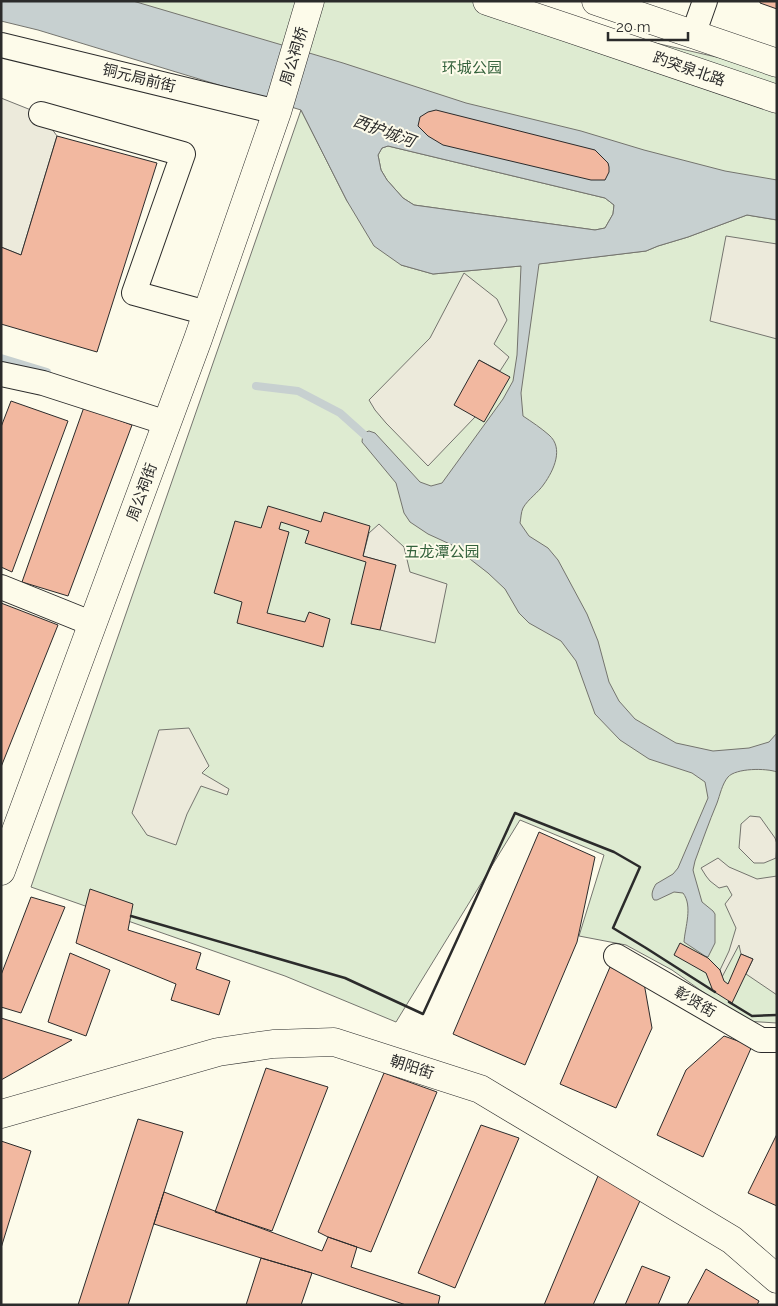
<svg xmlns="http://www.w3.org/2000/svg" width="778" height="1306" viewBox="0 0 778 1306" font-family="Raleway,'Noto Sans SC',sans-serif">
<style>
.green{fill:#deebd1;stroke:#74746e}
.parking{fill:#eceadb;stroke:#74746e}
.water{fill:#c7d0d0;stroke:#74746e;fill-rule:evenodd}
.lines{fill:none;stroke-linecap:round;stroke-linejoin:round}
.stream{stroke:#c7d0d0;stroke-width:8}
.building{fill:#f2b8a0;stroke:#2b2b2b}
.minor-casing{stroke:#2b2b2b;stroke-width:26}
.tertiary-casing{stroke:#2b2b2b;stroke-width:29}
.secondary-casing{stroke:#2b2b2b;stroke-width:29}
.minor{stroke:#fdfbea;stroke-width:24}
.tertiary{stroke:#fdfbea;stroke-width:28}
.secondary{stroke:#fdfbea;stroke-width:28}
.wall{stroke:#2b2b2b;stroke-width:2.5}
.labels{text-anchor:middle;dominant-baseline:central;stroke-width:4;stroke-linejoin:round;paint-order:stroke}
.street-label{font-size:15px;fill:#2b2b2b;stroke:#fdfbea}
.park-label{font-size:15px;fill:#34623c;stroke:#fdfbea}
.water-label{font-size:16px;font-style:italic;fill:#2b2b2b;stroke:#fdfbea}
</style>
<rect width="100%" height="100%" fill="#fdfbea"/>
<path class="green" d="M 1,1 L 473,1 L 777,71 L 777,199 Z
M 301,110 L 347,201 L 401,265 L 433,274 L 521,266 L 646,251 L 658,246 L 688,237 L 747,215 L 777,220 L 777,1023 L 744,1021 L 672,970 L 626,945 L 579,936 L 604,855 L 520,820 L 396,1022 L 285,976 L 31,887 Z
M 388,146 L 605,198 L 614,205 L 613,214 L 605,228 L 595,230 L 414,205 L 403,198 L 387,180 L 381,170 L 378,155 L 382,148 Z"/>
<path class="parking" d="M 1,98 L 41,114 L 57,136 L 21,255 L 1,247 Z
M 726,236 L 777,244 L 777,339 L 710,321 Z
M 464,273 L 497,299 L 507,320 L 494,344 L 509,357 L 500,371 L 479,360 L 475,417 L 428,466 L 386,423 L 375,410 L 369,400 L 430,338 Z
M 379,524 L 404,547 L 410,572 L 447,584 L 435,643 L 380,630 L 395,565 L 363,556 L 369,533 Z
M 189,728 L 209,766 L 202,773 L 229,789 L 227,795 L 201,786 L 187,814 L 176,845 L 147,835 L 132,813 L 159,730 Z
M 750,816 L 760,817 L 775,838 L 777,844 L 776,858 L 764,863 L 754,863 L 739,848 L 741,824 Z
M 718,858 L 729,867 L 757,879 L 777,876 L 777,995 L 746,974 L 753,959 L 741,954 L 739,945 L 722,977 L 720,970 L 729,951 L 736,928 L 725,904 L 732,895 L 727,886 L 719,888 L 710,881 L 706,876 L 701,868 Z"/>
<path class="water" d="M 1,1 L 133,1 L 343,63 L 466,103 L 581,131 L 644,150 L 725,171 L 777,180 L 777,220 L 747,215 L 688,237 L 658,246 L 646,251 L 539,264 L 521,393 L 523,416 C 532,422 541,428 549,435 C 564,448 554,470 544,484 C 538,493 528,499 523,508 C 521,512 521,518 520,523 L 529,536 L 548,548 L 558,560 L 587,614 L 598,641 L 609,682 L 619,701 L 635,719 L 676,743 L 713,751 L 749,748 L 769,742 L 777,733 L 777,772 C 766,768 736,768 728,777 C 722,784 720,795 717,803 C 709,822 702,842 695,861 L 693,870 L 694,874 L 702,902 L 713,911 L 715,914 L 715,943 L 708,957 L 705,956 L 684,942 C 685,927 693,906 683,893 L 674,892 L 657,900 L 654,900 C 650,895 653,889 656,884 L 673,874 L 678,868 L 708,798 L 705,782 L 692,773 L 649,759 L 620,740 L 595,714 L 576,661 L 561,641 L 529,623 L 519,613 L 505,589 L 488,573 L 452,545 L 428,534 L 410,522 L 404,513 L 396,483 L 362,442 L 363,433 L 369,431 L 375,433 L 420,482 L 431,486 L 442,483 L 503,399 L 513,381 L 517,355 L 521,266 L 433,274 L 401,265 L 374,246 L 347,201 L 301,110 L 38,30 L 1,21 ZM 388,146 L 605,198 L 614,205 L 613,214 L 605,228 L 595,230 L 414,205 L 403,198 L 387,180 L 381,170 L 378,155 L 382,148 Z"/>
<g class="lines">
<path class="stream" d="M 1,358 L 47,372
M 256,386 L 298,391 L 340,413 L 369,439"/>
</g>
<path class="building" d="M 760,1 L 777,1 L 777,9 L 760,3 Z
M 436,110 L 595,150 L 608,163 L 609,167 L 609,172 L 605,180 L 591,180 L 443,145 L 428,136 L 418,126 L 420,117 L 428,112 Z
M 57,136 L 157,163 L 97,352 L 1,324 L 1,247 L 21,255 Z
M 479,360 L 510,377 L 484,422 L 454,405 Z
M 11,401 L 68,421 L 12,572 L 1,567 L 1,427 Z
M 84,407 L 132,425 L 68,596 L 22,582 Z
M 268,506 L 321,522 L 324,512 L 370,526 L 363,556 L 396,565 L 380,630 L 351,624 L 366,562 L 305,543 L 309,531 L 281,522 L 279,529 L 289,532 L 267,613 L 305,622 L 309,612 L 330,619 L 323,647 L 237,623 L 242,602 L 214,593 L 235,521 L 261,528 Z
M 1,603 L 58,625 L 1,767 Z
M 539,832 L 595,857 L 577,942 L 525,1065 L 453,1034 Z
M 90,889 L 133,904 L 128,930 L 201,953 L 196,969 L 230,981 L 219,1015 L 171,1000 L 176,984 L 76,943 Z
M 31,897 L 65,907 L 21,1013 L 1,1007 L 1,975 Z
M 680,943 L 708,958 L 720,970 L 724,981 L 728,984 L 741,954 L 753,959 L 732,1003 L 713,991 L 706,973 L 674,955 Z
M 70,953 L 110,970 L 86,1036 L 48,1022 Z
M 610,967 L 644,983 L 652,1028 L 616,1108 L 560,1084 Z
M 1,1018 L 72,1040 L 1,1080 Z
M 724,1036 L 752,1046 L 703,1157 L 657,1135 L 686,1070 Z
M 266,1068 L 328,1087 L 272,1231 L 215,1212 Z
M 384,1073 L 437,1092 L 371,1252 L 328,1237 L 318,1232 Z
M 138,1119 L 183,1132 L 128,1305 L 78,1305 Z
M 481,1125 L 519,1138 L 455,1288 L 418,1273 Z
M 777,1134 L 777,1206 L 748,1193 Z
M 1,1141 L 31,1151 L 1,1248 Z
M 598,1176 L 643,1194 L 593,1305 L 544,1305 Z
M 164,1192 L 322,1251 L 328,1237 L 357,1247 L 351,1267 L 440,1296 L 438,1305 L 406,1305 L 312,1273 L 261,1258 L 154,1224 Z
M 261,1258 L 312,1273 L 301,1305 L 246,1305 Z
M 642,1266 L 670,1277 L 658,1305 L 625,1305 Z
M 706,1269 L 759,1301 L 757,1305 L 687,1305 Z"/>
<g class="lines">
<g class="minor-casing">
<path id="minor" d="M 693,35 L 705,1
M 1,45 L 277,112
M 41,114 L 183,154 L 134,293 L 207,313
M 1,374 L 43,383 L 167,423
M 1,587 L 93,624
M 616,956 L 761,1040 L 777,1040"/>
</g>
<g class="tertiary-casing">
<path id="tertiary" d="M 1,871 L 198,339 L 277,112 L 310,1
M 1,1114 L 218,1052 L 273,1044 L 334,1042 L 480,1089 L 732,1240 L 777,1279"/>
</g>
<g class="secondary-casing">
<path id="secondary" d="M 487,1 L 571,29 L 777,99
M 596,1 L 777,63"/>
</g>
<use href="#minor" class="minor"/>
<use href="#tertiary" class="tertiary"/>
<use href="#secondary" class="secondary"/>
<path class="wall" d="M 131,916 L 345,978 L 423,1014 L 515,813 L 614,852 L 640,867 L 613,928 L 646,948 L 715,992
M 729,1002 L 752,1016 L 777,1015"/>
</g>
<g class="labels">
<g class="street-label">
<text transform="translate(294 56) rotate(-73)">周公祠桥</text>
<text transform="translate(689 69) rotate(19)">趵突泉北路</text>
<text transform="translate(139 78) rotate(14)">铜元局前街</text>
<text transform="translate(142 492) rotate(-70)">周公祠街</text>
<text transform="translate(695 1002) rotate(30)">彰贤街</text>
<text transform="translate(412 1067) rotate(18)">朝阳街</text>
</g>
<g class="park-label">
<text x="472" y="68">环城公园</text>
<text x="442" y="552">五龙潭公园</text>
</g>
<g class="water-label">
<text transform="translate(384 131) rotate(20)">西护城河</text>
</g>
</g>
<rect width="778" height="1306" fill="none" stroke="#2b2b2b" stroke-width="5"/>
<path d="M608 32v8h80v-8" fill="none" stroke="#2b2b2b" stroke-width="2.5"/>
<text x="616" y="32" font-size="15" fill="#2b2b2b" stroke="#fdfbea" stroke-width="4" paint-order="stroke">20 m</text>
</svg>
